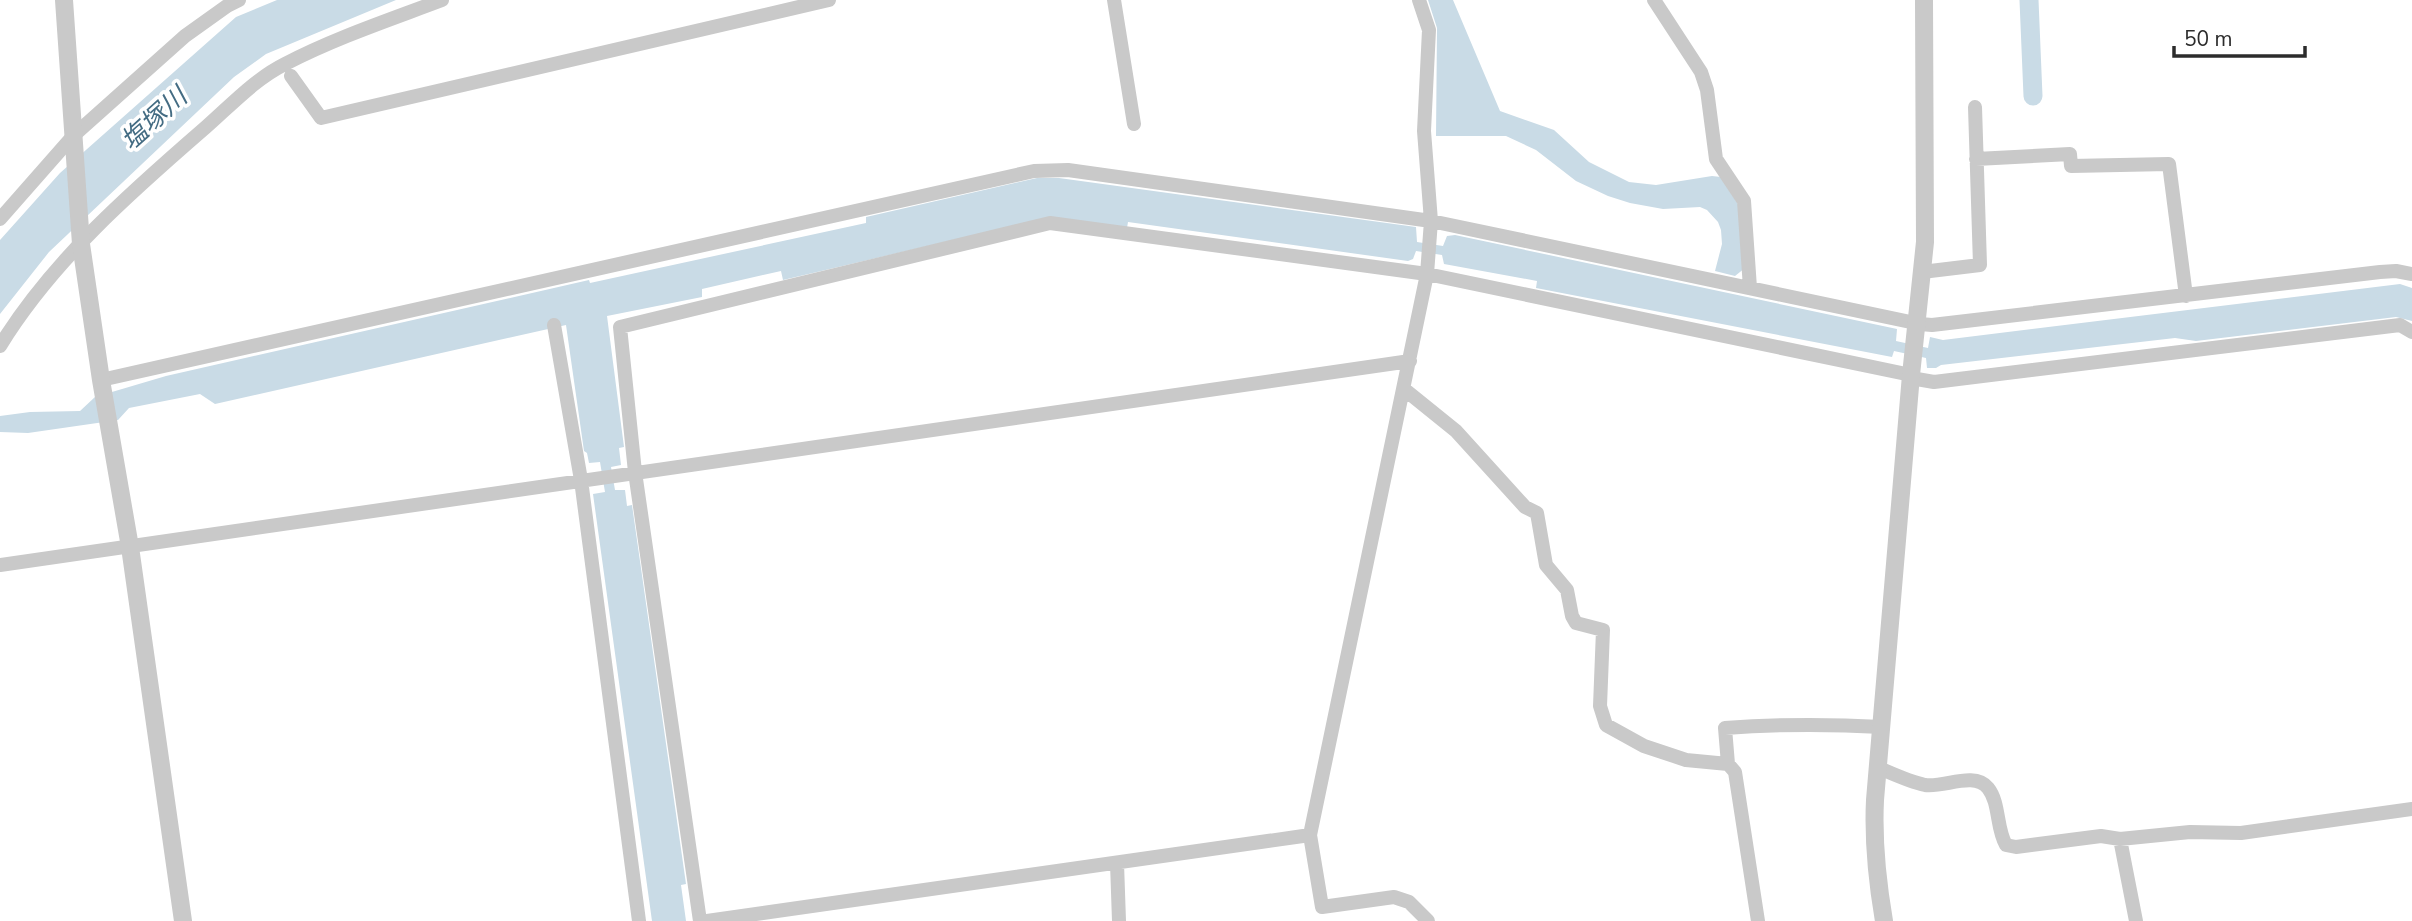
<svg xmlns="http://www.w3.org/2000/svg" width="2412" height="921" viewBox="0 0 2412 921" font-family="'Nunito Sans','Noto Sans JP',sans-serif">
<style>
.water{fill:#c9dbe6}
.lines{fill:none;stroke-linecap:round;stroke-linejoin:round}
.canal{stroke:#c9dbe6;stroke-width:19}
.minor{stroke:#c9c9c9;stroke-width:14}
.tertiary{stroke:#c9c9c9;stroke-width:18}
.labels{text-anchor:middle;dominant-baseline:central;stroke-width:7;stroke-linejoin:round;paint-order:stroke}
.water-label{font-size:26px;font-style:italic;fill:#446c83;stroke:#fff}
</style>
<rect width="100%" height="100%" fill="#fff"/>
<path class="water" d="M 277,0 L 396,0 L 266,54 L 234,77 L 49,252 L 0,314 L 0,240 L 60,173 L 236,17 Z
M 1428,0 L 1453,0 L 1500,111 L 1554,130 L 1589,162 L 1629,182 L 1656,185 L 1712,176 L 1721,177 L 1738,204 L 1745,268 L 1735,276 L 1715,271 L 1722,244 L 1721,230 L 1718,222 L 1707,210 L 1700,207 L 1663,209 L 1630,203 L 1608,196 L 1576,181 L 1536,150 L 1506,136 L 1436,136 L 1437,28 Z
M 1037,178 L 1059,178 L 1416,227 L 1417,242 L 1443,246 L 1447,236 L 1455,235 L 1897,329 L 1896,341 L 1928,348 L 1930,337 L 1943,340 L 2400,284 L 2412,288 L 2412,321 L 2396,317 L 2196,341 L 2175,338 L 1941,365 L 1936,368 L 1927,368 L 1926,358 L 1894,351 L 1892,357 L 1536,288 L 1537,281 L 1444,264 L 1442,255 L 1416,251 L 1413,259 L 1408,261 L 1128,222 L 1127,228 L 1051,217 L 783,280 L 781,271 L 702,289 L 702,297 L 607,316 L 624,447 L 619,448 L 621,465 L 611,467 L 615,490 L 625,490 L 627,506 L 632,505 L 686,884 L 681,885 L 686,921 L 652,921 L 593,494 L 605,492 L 600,462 L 589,463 L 587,453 L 584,451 L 566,325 L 215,404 L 200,394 L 129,408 L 118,420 L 28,433 L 0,432 L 0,416 L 30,412 L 80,411 L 95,397 L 166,376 L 589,280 L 590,283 L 866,223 L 866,217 Z"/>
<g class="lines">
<path class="canal" d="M 2029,0 L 2033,96"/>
<path class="minor" d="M 1114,0 L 1134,124
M 1654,0 L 1701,72 L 1707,90 L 1716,159 L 1744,201 L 1750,288
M 291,76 L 321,118 L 829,0
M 1976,159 L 2070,154 L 2071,166 L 2169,164 L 2186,296
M 0,219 L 73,136 L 185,36 L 227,6 L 239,0
M 1922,272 L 1980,265 L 1975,107
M 554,325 L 581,480 L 639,921
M 0,346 C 52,261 131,192 206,127 C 231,105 255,79 285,64 C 335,38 389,20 442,0
M 1911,378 L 1934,382 L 2400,325 L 2412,332
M 101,380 L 1034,171 L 1068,170 L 1431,221 L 1920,324 L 1932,325 L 2380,272 L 2396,271 L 2412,274
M 1404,389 L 1456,431 L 1525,507 L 1537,513 L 1546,565 L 1567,590 L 1572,616 L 1576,623 L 1603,630 L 1600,706 L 1606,725 L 1644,746 L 1686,760 L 1728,764 L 1725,728 C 1778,724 1829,724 1882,727
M 0,565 L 1410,361
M 1728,764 L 1735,772 L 1758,921
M 1879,768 C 1893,774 1910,782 1925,785 C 1944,788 1974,771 1988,788 C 2000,803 1996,828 2006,845 L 2016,847 L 2101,836 L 2120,839 L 2190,832 L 2241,833 L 2412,809
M 1310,835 L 1322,907 L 1394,897 L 1409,902 L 1428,921
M 2120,839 L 2136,921
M 1117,863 L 1119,921
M 700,921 L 635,472 L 620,327 L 1050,223 L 1427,274 L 1911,375
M 707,921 L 1310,835 L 1427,274 L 1431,221 L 1424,131 L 1429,30 L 1419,0"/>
<path class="tertiary" d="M 64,0 L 81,244 L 101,380 L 130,547 L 183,921
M 1884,921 C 1877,880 1873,841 1875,800 L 1911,375 L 1925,242 L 1924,0"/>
</g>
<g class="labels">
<g class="water-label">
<text transform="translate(154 119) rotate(-42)">塩塚川</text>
</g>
</g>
<path d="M2174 46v10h131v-10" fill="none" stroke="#2c2c2c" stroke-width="3.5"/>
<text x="2184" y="46" font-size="21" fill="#2c2c2c" stroke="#ffffff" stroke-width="5" paint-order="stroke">50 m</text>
</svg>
